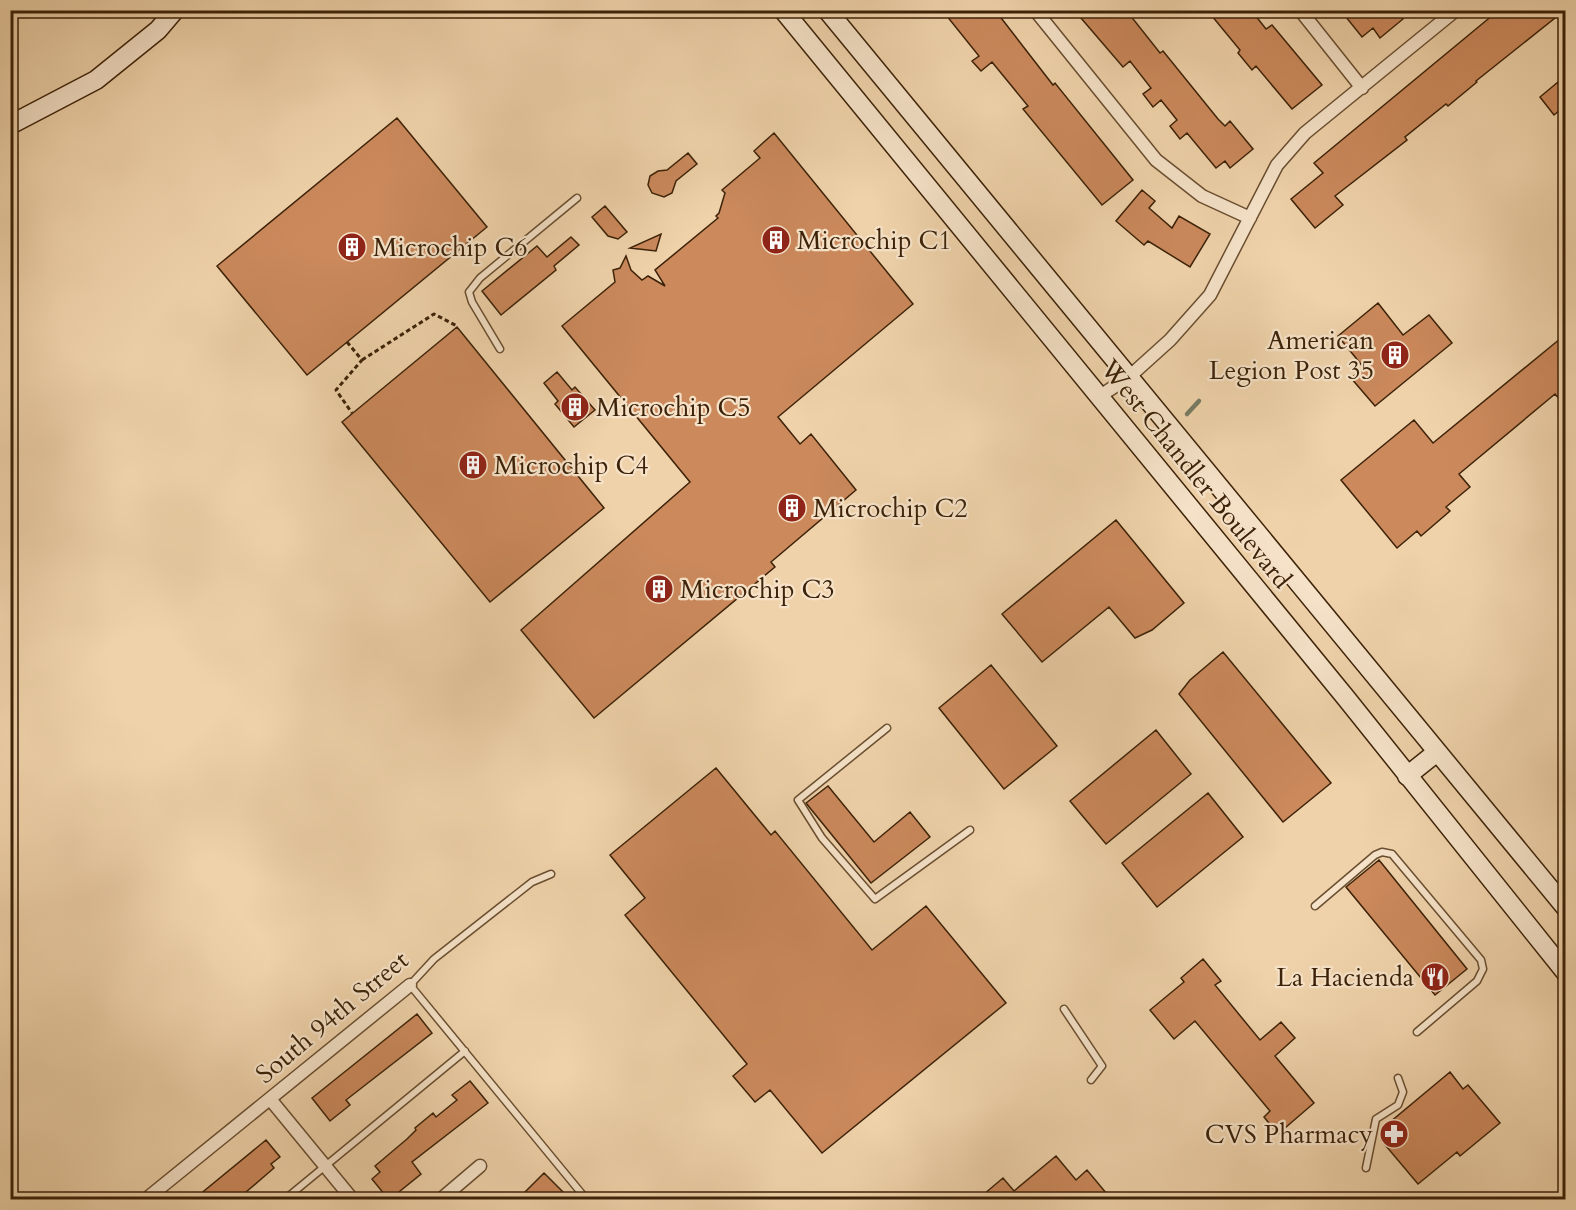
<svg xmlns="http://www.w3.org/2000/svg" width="1576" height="1210" viewBox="0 0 1576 1210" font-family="Cardo,serif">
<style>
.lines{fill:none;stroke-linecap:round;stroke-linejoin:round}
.stream{stroke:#767c65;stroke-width:4.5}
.building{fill:#cb895c;stroke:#3c2208;stroke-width:1.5}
.lane-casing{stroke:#694e30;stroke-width:9}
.street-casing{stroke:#694e30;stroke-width:15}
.secondary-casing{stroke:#3c2208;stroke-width:21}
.path{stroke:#3c2208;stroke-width:3;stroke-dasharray:4.5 3;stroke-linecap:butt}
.lane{stroke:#f5e2c8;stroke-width:6}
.street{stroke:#f5e2c8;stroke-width:12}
.secondary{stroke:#f5e2c8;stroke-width:18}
.labels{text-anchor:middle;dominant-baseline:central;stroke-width:4.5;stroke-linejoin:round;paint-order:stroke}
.poi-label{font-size:26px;fill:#3c2208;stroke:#f5e2c8;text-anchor:start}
.street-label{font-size:26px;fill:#3c2208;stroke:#f5e2c8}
</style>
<rect width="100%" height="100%" fill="#efd2aa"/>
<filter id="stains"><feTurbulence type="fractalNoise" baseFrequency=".00333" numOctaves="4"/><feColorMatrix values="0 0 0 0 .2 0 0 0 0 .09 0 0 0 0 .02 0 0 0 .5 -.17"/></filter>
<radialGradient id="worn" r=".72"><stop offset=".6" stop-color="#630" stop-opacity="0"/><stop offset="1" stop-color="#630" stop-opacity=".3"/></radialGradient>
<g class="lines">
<path class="stream" d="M 1187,414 L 1199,401"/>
</g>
<path class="building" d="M 942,10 L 995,10 L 1053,85 L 1055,83 L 1133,180 L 1102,205 L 1023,109 L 1028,106 L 992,62 L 981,71 L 972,61 L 979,56 Z
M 1091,10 L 1126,10 L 1160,53 L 1163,51 L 1218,119 L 1225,126 L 1230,121 L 1253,149 L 1230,168 L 1225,161 L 1216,168 L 1187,133 L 1180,139 L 1170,126 L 1177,120 L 1161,100 L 1153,107 L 1143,94 L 1151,88 L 1130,61 L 1123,67 L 1081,18 Z
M 1207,10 L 1251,10 L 1266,29 L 1272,25 L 1322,85 L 1292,109 L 1256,66 L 1252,70 L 1238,53 L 1240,50 Z
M 1354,10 L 1396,10 L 1403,19 L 1380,38 L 1373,28 L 1362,37 L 1346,17 Z
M 1499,10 L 1565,10 L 1476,81 L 1477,82 L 1448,106 L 1446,104 L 1405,137 L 1407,140 L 1335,196 L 1343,205 L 1315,228 L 1291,199 L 1323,173 L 1314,163 Z
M 1558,82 L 1566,92 L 1566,105 L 1554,115 L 1540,97 Z
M 397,118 L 487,227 L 307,375 L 217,266 Z
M 774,133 L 913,304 L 778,417 L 800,444 L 811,434 L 856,490 L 771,562 L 775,567 L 594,718 L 521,630 L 690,482 L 562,326 L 615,282 L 613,270 L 620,268 L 626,256 L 631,270 L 642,280 L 648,276 L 665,286 L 655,270 L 718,218 L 716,216 L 719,213 L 725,193 L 722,190 L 760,158 L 754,151 Z
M 688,153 L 697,164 L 676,181 L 672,193 L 664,197 L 652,193 L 648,185 L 650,176 L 658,171 L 667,170 Z
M 1142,190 L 1155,201 L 1149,208 L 1172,228 L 1179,216 L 1210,234 L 1190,267 L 1148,241 L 1144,245 L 1116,221 Z
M 605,206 L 627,232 L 618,239 L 608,236 L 592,217 Z
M 661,234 L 656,251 L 630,248 Z
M 571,237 L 579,245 L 554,266 L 556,270 L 501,315 L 482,291 L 537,246 L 547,257 Z
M 1378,303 L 1403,335 L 1429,315 L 1452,343 L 1375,406 L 1351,378 L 1364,368 L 1338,336 Z
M 457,327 L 604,508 L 490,602 L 342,422 Z
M 1566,334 L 1566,407 L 1555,394 L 1459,474 L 1470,487 L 1446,507 L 1450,511 L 1421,536 L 1417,531 L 1397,548 L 1341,480 L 1414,420 L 1433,443 Z
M 557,372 L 572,390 L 575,387 L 595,410 L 574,427 L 555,404 L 558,401 L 544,383 Z
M 1116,520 L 1184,603 L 1152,630 L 1135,638 L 1109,607 L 1042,662 L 1002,614 Z
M 1223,652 L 1331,783 L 1283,822 L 1179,694 L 1190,680 Z
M 991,665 L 1057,746 L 1004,789 L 939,708 Z
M 1156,730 L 1191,774 L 1106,844 L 1070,801 Z
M 716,768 L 771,835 L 775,831 L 872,950 L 926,906 L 1006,1003 L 822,1153 L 770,1090 L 755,1102 L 733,1076 L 747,1064 L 625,915 L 645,898 L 610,855 Z
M 828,786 L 874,842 L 910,812 L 930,837 L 871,883 L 806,803 Z
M 1208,793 L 1243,837 L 1157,907 L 1122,863 Z
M 1379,860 L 1467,969 L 1435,995 L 1346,887 Z
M 1203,959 L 1221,981 L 1215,985 L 1260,1040 L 1281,1022 L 1295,1038 L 1275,1056 L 1314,1103 L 1278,1134 L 1264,1117 L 1270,1111 L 1195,1021 L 1174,1039 L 1150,1010 L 1184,982 L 1181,978 Z
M 417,1014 L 432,1033 L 346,1100 L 350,1105 L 330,1121 L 312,1098 Z
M 1450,1072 L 1463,1089 L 1468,1085 L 1500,1123 L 1460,1156 L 1457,1152 L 1418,1184 L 1381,1140 L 1383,1128 Z
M 470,1081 L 488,1103 L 412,1162 L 421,1174 L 389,1200 L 372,1179 L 380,1172 L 375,1166 L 407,1139 L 416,1130 L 415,1128 L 433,1113 L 436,1117 L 457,1100 L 452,1095 Z
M 266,1140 L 280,1157 L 271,1164 L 274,1168 L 246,1192 L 247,1193 L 238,1200 L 193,1200 Z
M 1056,1156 L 1076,1180 L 1087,1170 L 1112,1200 L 977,1200 L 1003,1178 L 1014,1191 Z
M 544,1173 L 564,1193 L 557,1200 L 517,1200 Z"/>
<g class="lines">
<g class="lane-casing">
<path id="lane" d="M 500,349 L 472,302 L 469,292 L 480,278 L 577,198
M 887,728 L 798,800 L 822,838 L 875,899 L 970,830
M 551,874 L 532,882 L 434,959 L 410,985 L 587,1200
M 1315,906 L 1375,855 L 1382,852 L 1392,854 L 1481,960 L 1483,969 L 1477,981 L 1417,1032
M 1064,1009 L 1102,1066 L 1091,1080
M 1366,1168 L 1376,1119 L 1398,1105 L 1403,1092 L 1398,1078
M 284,1200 L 465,1051"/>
</g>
<g class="street-casing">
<path id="street" d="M 1035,10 L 1156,160 L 1202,196 L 1250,218
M 1300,10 L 1362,88
M 1100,396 L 1129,377 L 1170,340 L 1210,295 L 1277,165 L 1305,133 L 1456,10
M 270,1099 L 353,1200
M 145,1200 L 410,985
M 440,1200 L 480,1166"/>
</g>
<g class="secondary-casing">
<path id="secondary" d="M 783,10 L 1346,698 L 1566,973
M 827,10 L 1566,908
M 10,125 L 96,80 L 158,30 L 175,10
M 1407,776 L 1437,752"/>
</g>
<path class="path" d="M 347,342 L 362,360 L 336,390 L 352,413
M 362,360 L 434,314 L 457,326"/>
<use href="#lane" class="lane"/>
<use href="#street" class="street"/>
<use href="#secondary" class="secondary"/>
</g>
<defs>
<g id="building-disc" transform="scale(1.5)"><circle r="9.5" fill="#8f2418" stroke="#f5e2c8"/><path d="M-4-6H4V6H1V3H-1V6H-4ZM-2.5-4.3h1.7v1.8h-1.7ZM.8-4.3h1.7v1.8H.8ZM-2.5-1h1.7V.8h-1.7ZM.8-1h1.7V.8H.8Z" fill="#fff"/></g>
<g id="restaurant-disc" transform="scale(1.5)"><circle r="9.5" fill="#8f2418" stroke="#f5e2c8"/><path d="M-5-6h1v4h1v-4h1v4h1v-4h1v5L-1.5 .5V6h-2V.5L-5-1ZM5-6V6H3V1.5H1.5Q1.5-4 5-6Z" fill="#fff"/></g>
<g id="pharmacy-disc" transform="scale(1.5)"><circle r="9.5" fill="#8f2418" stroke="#f5e2c8"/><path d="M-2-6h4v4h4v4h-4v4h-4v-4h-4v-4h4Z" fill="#fff"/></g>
</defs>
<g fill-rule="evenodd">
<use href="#building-disc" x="776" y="240"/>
<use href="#building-disc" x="352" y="247"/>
<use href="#building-disc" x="1395" y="355"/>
<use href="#building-disc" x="575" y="407"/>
<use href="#building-disc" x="473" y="465"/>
<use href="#building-disc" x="792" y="508"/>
<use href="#building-disc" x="659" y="589"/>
<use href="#restaurant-disc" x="1435" y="977"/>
<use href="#pharmacy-disc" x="1394" y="1134"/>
</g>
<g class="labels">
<g class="poi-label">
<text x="797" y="240">Microchip C1</text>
<text x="373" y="247">Microchip C6</text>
<text x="1374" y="340" text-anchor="end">American<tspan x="1374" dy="30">Legion Post 35</tspan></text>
<text x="596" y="407">Microchip C5</text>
<text x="494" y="465">Microchip C4</text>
<text x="813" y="508">Microchip C2</text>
<text x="680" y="589">Microchip C3</text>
<text x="1414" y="977" text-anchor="end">La Hacienda</text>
<text x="1373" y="1134" text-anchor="end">CVS Pharmacy</text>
</g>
<g class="street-label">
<text transform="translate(1196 474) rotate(51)">West Chandler Boulevard</text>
<text transform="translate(332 1017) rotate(-40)">South 94th Street</text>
</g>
</g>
<rect width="1576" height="1210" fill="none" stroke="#efd2aa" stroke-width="36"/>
<rect x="12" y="12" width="1552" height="1186" fill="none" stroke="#3c2208" stroke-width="3"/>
<rect x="18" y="18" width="1540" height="1174" fill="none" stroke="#3c2208" stroke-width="1.5"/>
<rect width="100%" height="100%" filter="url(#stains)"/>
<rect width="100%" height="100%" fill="url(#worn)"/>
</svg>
